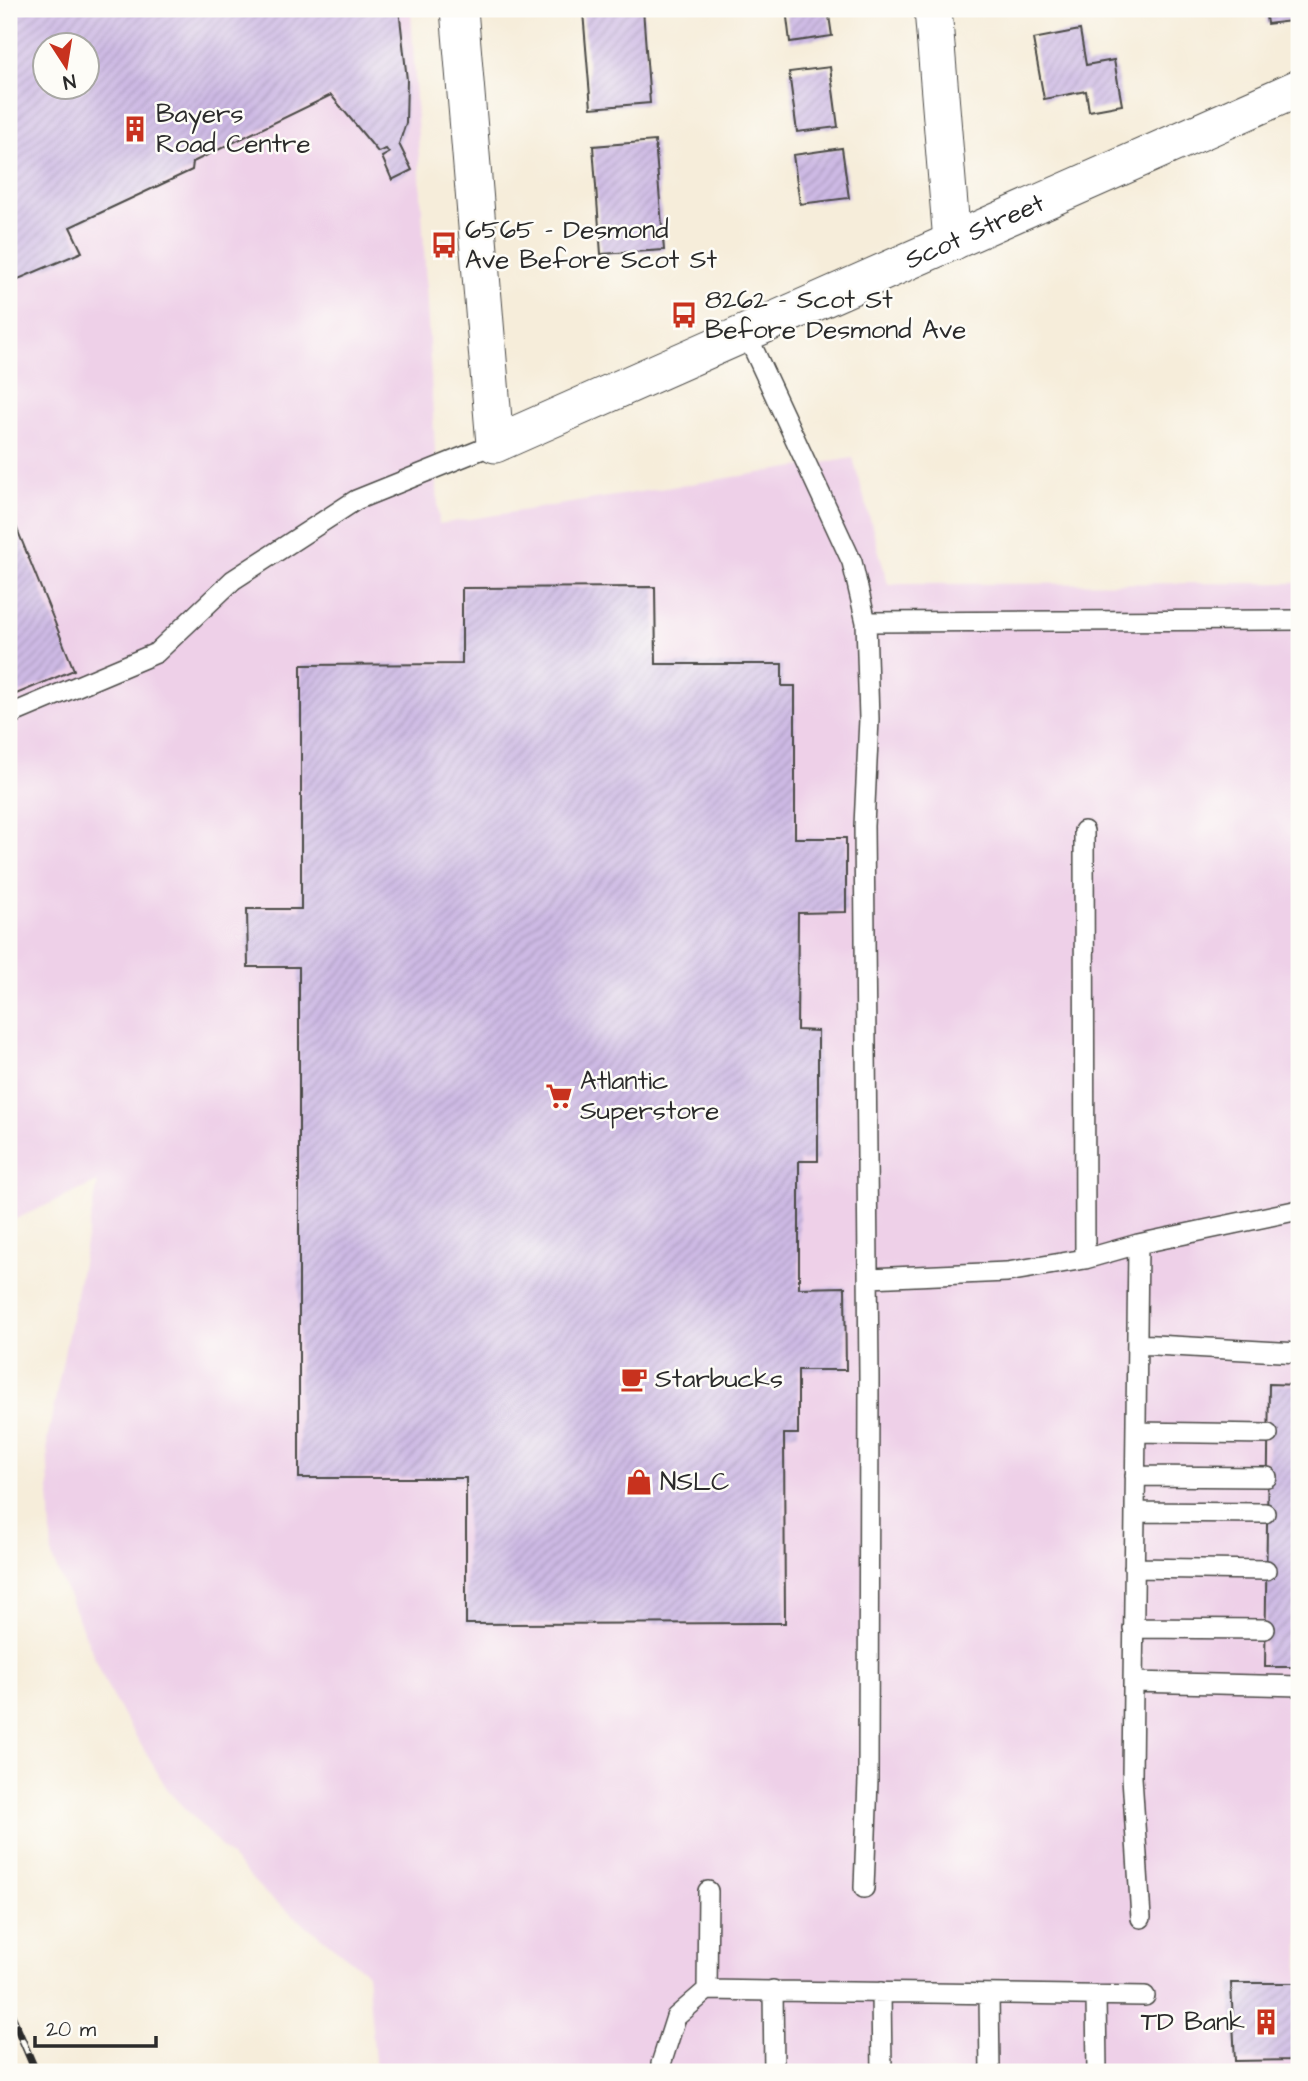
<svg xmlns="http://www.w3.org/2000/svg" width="1308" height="2081" viewBox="0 0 1308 2081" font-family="'Architects Daughter',sans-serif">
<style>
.built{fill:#eed0e8;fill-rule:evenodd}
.building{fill:url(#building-hatch);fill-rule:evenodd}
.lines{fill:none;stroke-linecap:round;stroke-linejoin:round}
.service-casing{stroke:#494845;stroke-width:22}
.minor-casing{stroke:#494845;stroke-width:39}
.service{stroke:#fff;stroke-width:19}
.minor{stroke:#fff;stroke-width:37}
.rail-casing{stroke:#2b2b2b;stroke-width:8}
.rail{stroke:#fdfcf7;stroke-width:5;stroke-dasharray:16;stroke-linecap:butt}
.labels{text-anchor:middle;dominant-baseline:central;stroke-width:5;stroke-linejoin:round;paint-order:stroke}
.poi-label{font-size:26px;fill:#2b2b2b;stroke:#fdfcf7;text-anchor:start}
.street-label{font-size:26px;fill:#2b2b2b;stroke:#fdfcf7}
</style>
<defs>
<pattern id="building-hatch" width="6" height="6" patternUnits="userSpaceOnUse" patternTransform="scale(1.75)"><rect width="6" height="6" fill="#cdb9e4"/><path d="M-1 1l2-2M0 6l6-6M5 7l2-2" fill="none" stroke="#b09fc4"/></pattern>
</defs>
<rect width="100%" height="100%" fill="#fdfcf7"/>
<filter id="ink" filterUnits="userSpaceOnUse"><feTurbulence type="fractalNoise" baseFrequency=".0143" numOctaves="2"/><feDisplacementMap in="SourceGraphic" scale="14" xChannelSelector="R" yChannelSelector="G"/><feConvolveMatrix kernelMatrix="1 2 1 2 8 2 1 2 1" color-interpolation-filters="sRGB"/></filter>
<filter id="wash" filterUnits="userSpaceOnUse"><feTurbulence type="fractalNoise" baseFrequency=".00686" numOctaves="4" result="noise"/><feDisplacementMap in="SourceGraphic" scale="28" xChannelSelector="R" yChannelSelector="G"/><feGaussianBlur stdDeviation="1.57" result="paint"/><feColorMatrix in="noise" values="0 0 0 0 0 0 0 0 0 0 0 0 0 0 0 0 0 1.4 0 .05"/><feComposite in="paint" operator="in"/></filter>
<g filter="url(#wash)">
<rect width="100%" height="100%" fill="#f6edda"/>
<path class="built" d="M 9,9 L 411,9 L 439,524 L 853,458 L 888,584 L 1299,583 L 1299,2072 L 376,2072 L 367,1973 L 266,1894 L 169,1792 L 110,1693 L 52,1558 L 47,1441 L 98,1182 L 9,1222 ZM 46,46 L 88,46 L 88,88 L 46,88 Z"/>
<g id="blocks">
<path class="building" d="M 9,9 L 399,9 L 407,80 L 406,123 L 399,144 L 412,170 L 392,180 L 382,157 L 389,153 L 386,149 L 378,152 L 331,95 L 193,162 L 192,170 L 70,227 L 82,252 L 9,283 ZM 46,46 L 88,46 L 88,88 L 46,88 Z
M 615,9 L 643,9 L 650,103 L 591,108 L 583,12 Z
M 786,9 L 828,9 L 832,36 L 790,42 Z
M 1265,9 L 1299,9 L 1299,20 L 1267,24 Z
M 1080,30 L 1086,65 L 1114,60 L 1122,105 L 1089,111 L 1086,91 L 1044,99 L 1033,39 Z
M 830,67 L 838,127 L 797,132 L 789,72 Z
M 655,141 L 664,250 L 601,254 L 593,146 Z
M 842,148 L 849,198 L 800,204 L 793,155 Z
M 9,509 L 74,670 L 9,697 Z
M 655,587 L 656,664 L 782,664 L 782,686 L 795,686 L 795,838 L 846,838 L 846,912 L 798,913 L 797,1030 L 818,1031 L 818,1161 L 799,1161 L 799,1288 L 845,1287 L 846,1370 L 798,1370 L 798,1434 L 784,1434 L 785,1623 L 466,1624 L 466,1478 L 299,1478 L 299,967 L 248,967 L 247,909 L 301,909 L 301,665 L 462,664 L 462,588 Z
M 1269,1384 L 1299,1385 L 1299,1667 L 1265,1667 Z
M 1231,1983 L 1299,1983 L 1299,2060 L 1235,2061 Z"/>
</g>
</g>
<g filter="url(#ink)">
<use href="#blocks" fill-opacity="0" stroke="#494845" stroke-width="2"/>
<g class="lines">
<g class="service-casing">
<path id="service" d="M 746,333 L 852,562 L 866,622 L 869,719 L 864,826 L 869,1378 L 868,1780 L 864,1888
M 866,622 L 1299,620
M 9,715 L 156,653 L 233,580 L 356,500 L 495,444
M 1084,831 L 1085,1259
M 1138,1244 L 1132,1777 L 1141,1918
M 869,1278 L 1007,1272 L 1085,1259 L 1138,1244 L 1299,1210
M 1137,1344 L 1299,1353
M 1136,1432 L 1268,1434
M 1135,1476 L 1267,1477
M 1135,1512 L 1265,1513
M 1134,1568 L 1266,1570
M 1133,1628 L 1265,1629
M 1133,1682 L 1299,1686
M 708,1891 L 707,1990 L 1145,1996
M 773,1990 L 774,2072
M 881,1992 L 882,2072
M 989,1994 L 990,2072
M 1096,1995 L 1097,2072
M 661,2072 L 661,2064 L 676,2017 L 707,1990"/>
</g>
<g class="minor-casing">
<g id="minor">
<path id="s1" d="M 459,9 L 495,444 L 1299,88"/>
<path d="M 933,9 L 952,242"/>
</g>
</g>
<use href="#service" class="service"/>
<use href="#minor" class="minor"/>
<g class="rail-casing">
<path id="rail" d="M 9,2009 L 36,2072"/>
</g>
<use href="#rail" class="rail"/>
</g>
</g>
<defs>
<g id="building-bare" transform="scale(2.1)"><path d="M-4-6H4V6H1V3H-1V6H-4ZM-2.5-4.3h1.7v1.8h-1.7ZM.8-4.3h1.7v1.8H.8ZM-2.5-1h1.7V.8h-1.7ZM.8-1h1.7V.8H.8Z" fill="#c8321e" stroke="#fdfcf7" stroke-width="2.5" paint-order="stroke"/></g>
<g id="bus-bare" transform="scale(2.1)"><path d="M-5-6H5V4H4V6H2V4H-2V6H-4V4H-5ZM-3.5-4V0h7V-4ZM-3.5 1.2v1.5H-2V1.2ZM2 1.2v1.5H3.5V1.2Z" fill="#c8321e" stroke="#fdfcf7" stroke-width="2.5" paint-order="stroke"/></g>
<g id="supermarket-bare" transform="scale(2.1)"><path d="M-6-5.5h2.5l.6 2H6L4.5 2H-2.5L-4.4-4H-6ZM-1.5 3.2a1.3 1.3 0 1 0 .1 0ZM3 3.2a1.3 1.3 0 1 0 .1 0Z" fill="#c8321e" stroke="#fdfcf7" stroke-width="2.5" paint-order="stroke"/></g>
<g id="cafe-bare" transform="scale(2.1)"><path d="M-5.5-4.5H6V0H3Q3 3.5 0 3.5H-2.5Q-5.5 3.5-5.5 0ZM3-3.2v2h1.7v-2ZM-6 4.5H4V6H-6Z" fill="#c8321e" stroke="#fdfcf7" stroke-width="2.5" paint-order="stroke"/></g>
<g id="shop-bare" transform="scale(2.1)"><path d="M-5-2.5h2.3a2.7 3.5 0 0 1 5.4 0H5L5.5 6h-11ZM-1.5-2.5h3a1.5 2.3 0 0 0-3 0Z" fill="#c8321e" stroke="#fdfcf7" stroke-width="2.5" paint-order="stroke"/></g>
</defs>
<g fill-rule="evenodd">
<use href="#building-bare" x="135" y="129"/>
<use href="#bus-bare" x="444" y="245"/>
<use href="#bus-bare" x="684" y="315"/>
<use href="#supermarket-bare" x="559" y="1096"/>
<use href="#cafe-bare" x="634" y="1379"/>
<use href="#shop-bare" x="639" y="1482"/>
<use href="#building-bare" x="1266" y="2022"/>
</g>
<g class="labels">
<g class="poi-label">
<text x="156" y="114">Bayers<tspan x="156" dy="30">Road Centre</tspan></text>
<text x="465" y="230">6565 - Desmond<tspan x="465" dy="30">Ave Before Scot St</tspan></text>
<text x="705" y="300">8262 - Scot St<tspan x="705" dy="30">Before Desmond Ave</tspan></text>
<text x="580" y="1081">Atlantic<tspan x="580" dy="30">Superstore</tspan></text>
<text x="655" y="1379">Starbucks</text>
<text x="660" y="1482">NSLC</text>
<text x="1245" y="2022" text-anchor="end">TD Bank</text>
</g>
<g class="street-label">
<text stroke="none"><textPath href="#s1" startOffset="961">Scot Street</textPath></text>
</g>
</g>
<rect width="1308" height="2081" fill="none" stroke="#fdfcf7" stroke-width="35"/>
<g transform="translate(66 66) rotate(168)"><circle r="33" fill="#fdfcf7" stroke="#a9a8a5" stroke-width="2"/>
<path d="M0-5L12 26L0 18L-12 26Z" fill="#c8321e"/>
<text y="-10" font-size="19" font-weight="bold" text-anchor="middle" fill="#2b2b2b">N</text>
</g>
<path d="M35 2036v10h121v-10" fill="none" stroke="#2b2b2b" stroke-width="3.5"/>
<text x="46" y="2036" font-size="21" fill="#2b2b2b" stroke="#fdfcf7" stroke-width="5" paint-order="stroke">20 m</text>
</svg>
